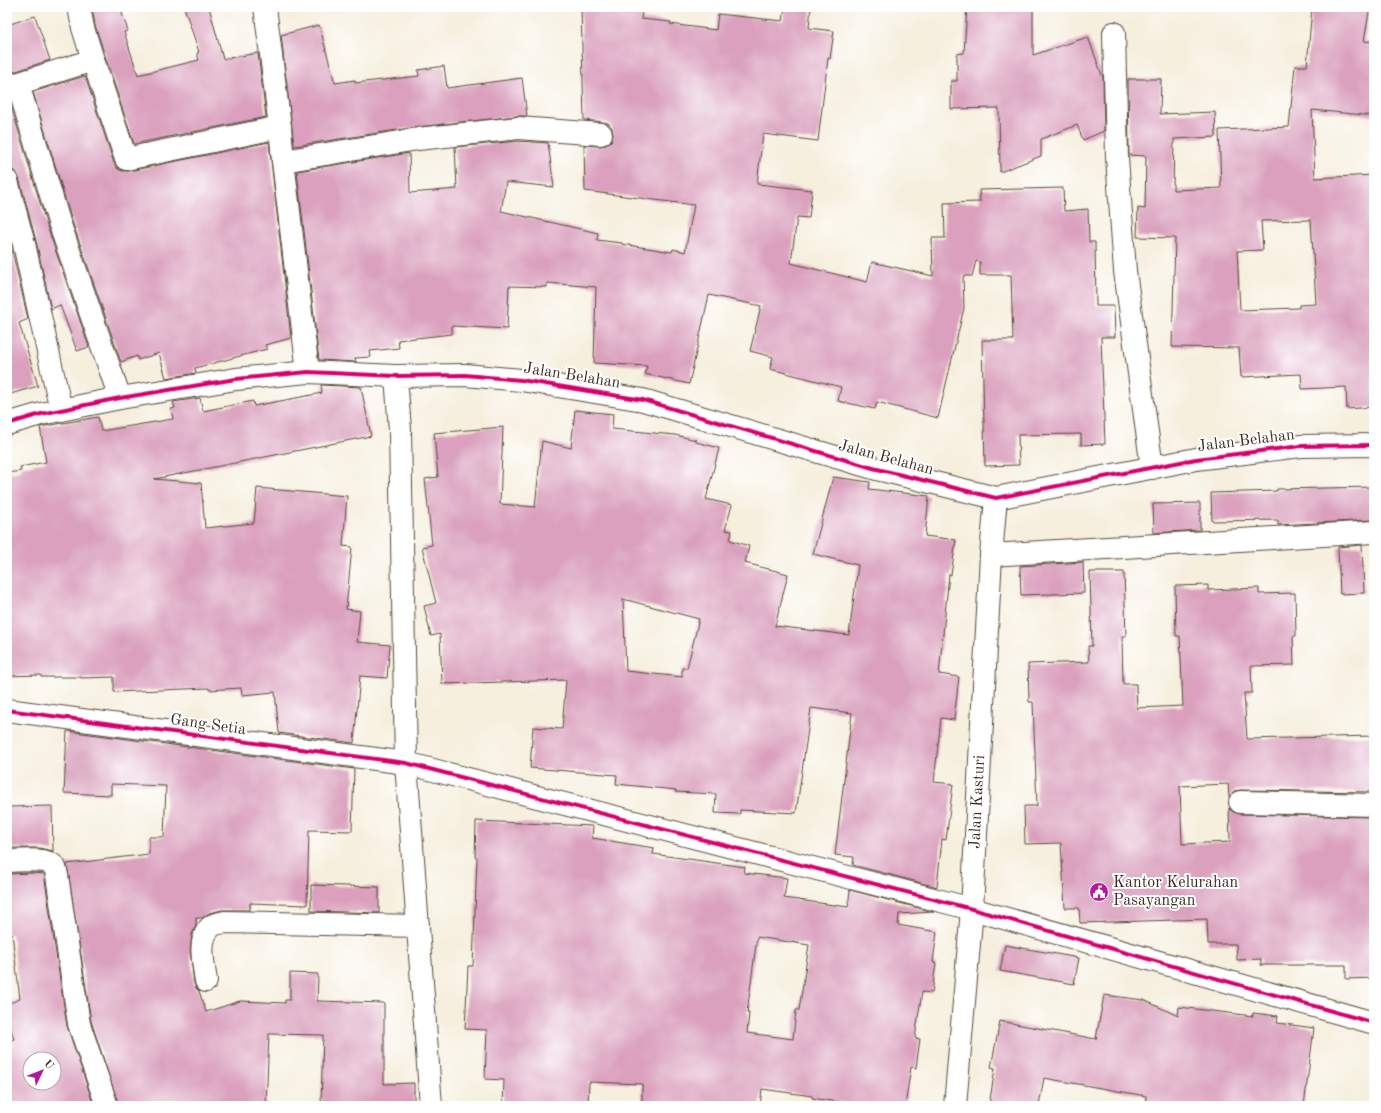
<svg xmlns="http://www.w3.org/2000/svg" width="1381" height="1113" viewBox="0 0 1381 1113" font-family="'Old Standard TT',serif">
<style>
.building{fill:#daa0bd;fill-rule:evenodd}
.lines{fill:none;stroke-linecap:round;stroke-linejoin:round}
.street-casing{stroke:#57483b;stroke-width:24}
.secondary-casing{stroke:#57483b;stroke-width:24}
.street{stroke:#fff;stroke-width:22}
.secondary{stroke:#fff;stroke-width:22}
.cycleway-casing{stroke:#fff;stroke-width:6}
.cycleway{stroke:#d6006c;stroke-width:4}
.labels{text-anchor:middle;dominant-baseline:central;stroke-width:4;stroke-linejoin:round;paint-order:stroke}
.street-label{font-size:16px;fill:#3b2a1e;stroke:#fff}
.poi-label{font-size:16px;fill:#3b2a1e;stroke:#fff;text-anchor:start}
</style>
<rect width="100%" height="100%" fill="#fff"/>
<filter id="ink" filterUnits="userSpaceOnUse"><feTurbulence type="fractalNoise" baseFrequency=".025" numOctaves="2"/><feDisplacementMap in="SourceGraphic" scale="8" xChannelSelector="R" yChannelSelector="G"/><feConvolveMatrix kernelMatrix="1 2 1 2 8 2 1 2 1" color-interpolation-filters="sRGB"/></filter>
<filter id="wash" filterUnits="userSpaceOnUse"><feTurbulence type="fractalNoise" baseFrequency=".012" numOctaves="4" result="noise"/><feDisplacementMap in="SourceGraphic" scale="16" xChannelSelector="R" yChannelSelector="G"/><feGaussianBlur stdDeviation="0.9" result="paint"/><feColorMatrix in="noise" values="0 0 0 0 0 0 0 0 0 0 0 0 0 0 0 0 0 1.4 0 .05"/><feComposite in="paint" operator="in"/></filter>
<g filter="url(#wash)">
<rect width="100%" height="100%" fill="#f6efde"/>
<g id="blocks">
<path class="building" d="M 92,7 L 120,7 L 128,31 L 124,32 L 138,75 L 199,60 L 197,53 L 199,52 L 184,7 L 209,7 L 223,59 L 258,53 L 266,117 L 134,144 L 95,25 Z
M 581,7 L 608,7 L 609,10 L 642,11 L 641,19 L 671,22 L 670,24 L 716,30 L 718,14 L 783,21 L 785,7 L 811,7 L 809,28 L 834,31 L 830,59 L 828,58 L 818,141 L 763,134 L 757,184 L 812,190 L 809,218 L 797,217 L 791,263 L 867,282 L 872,262 L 933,276 L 932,238 L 945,238 L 944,203 L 980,202 L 979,190 L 1063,188 L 1064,211 L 1088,209 L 1089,242 L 1095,242 L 1096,306 L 1114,306 L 1115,337 L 1101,337 L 1105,444 L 1081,445 L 1081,434 L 1018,435 L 1019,465 L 985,466 L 982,340 L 1013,340 L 1011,275 L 980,275 L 980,262 L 976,261 L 972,276 L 963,276 L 964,308 L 938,418 L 877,402 L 875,409 L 838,401 L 841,387 L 770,369 L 773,357 L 750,351 L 761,306 L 709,295 L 689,384 L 645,374 L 647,366 L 594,363 L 596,287 L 547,283 L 547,287 L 509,286 L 507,329 L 452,326 L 452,334 L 398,340 L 399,348 L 370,351 L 371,357 L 355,358 L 356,362 L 319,360 L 297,171 L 409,153 L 410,193 L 457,189 L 455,147 L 518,141 L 548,143 L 554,187 L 506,182 L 501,211 L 598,233 L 597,240 L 622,243 L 622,244 L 672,252 L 673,249 L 685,252 L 694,205 L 585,191 L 584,145 L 600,146 L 606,145 L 611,141 L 613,135 L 612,128 L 608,123 L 602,122 L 584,120 Z
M 967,7 L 1033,7 L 1033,55 L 1088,37 L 1103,78 L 1104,131 L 1083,140 L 1077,125 L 1041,139 L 1041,156 L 1000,172 L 999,108 L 951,109 L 951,81 L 957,81 L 957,54 L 964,53 Z
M 1312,7 L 1370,7 L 1364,41 L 1374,42 L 1374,116 L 1312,110 L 1315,178 L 1374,175 L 1374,335 L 1371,335 L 1374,407 L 1347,409 L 1346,387 L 1302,389 L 1301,374 L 1241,377 L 1239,348 L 1172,347 L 1175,238 L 1137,237 L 1138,208 L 1145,209 L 1146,156 L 1129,155 L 1128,79 L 1161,79 L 1160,114 L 1215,112 L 1216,137 L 1174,139 L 1173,190 L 1221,188 L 1219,130 L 1289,127 L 1295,66 L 1307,66 ZM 1311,220 L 1316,304 L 1299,305 L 1299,308 L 1240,310 L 1237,251 L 1263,250 L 1261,221 Z
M 35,16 L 50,60 L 7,74 L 7,25 Z
M 319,25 L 335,83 L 355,80 L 355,83 L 419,76 L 418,70 L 444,66 L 447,88 L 522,78 L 527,116 L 517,116 L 417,127 L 294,146 L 281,35 Z
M 85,76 L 114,163 L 117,168 L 122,171 L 129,171 L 269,142 L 291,338 L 265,345 L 267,349 L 195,368 L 196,373 L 166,378 L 159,353 L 138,360 L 137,356 L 121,362 L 71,218 L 33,92 Z
M 7,99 L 9,99 L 47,226 L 89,347 L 77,351 L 60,305 L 51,309 L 36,241 L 19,178 L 16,172 L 11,169 L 7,169 Z
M 7,229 L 28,319 L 19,323 L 38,386 L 7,395 Z
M 321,385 L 361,387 L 371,436 L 154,479 L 201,483 L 205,528 L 254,523 L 257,488 L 347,496 L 343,546 L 352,547 L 346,609 L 360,611 L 357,642 L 390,645 L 387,678 L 360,676 L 354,743 L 279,733 L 275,692 L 242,695 L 241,688 L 209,690 L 209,688 L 114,692 L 114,677 L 81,678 L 81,677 L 41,677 L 41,675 L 7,676 L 7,473 L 21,471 L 20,467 L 46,462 L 40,427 L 98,417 L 101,431 L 173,419 L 171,409 L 175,408 L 173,402 L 200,398 L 203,411 L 253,401 L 254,406 L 322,393 Z
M 575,410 L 613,414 L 612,429 L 675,435 L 696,440 L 696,442 L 719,448 L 706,499 L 732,505 L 725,530 L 732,531 L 730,540 L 749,546 L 745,563 L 788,574 L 775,626 L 849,635 L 858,565 L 813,554 L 833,477 L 870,482 L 869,489 L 929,496 L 925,536 L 956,540 L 951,575 L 949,574 L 939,674 L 959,677 L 954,720 L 941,718 L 934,782 L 953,784 L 946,840 L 942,839 L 937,887 L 853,865 L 854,857 L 835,855 L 852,713 L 811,708 L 796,813 L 740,810 L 740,814 L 715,813 L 716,794 L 675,792 L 676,790 L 616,784 L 617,775 L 530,768 L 533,727 L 562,729 L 566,680 L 442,684 L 440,634 L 431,636 L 424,606 L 436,603 L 422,547 L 432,545 L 425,479 L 438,477 L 434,433 L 503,427 L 500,504 L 535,507 L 542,441 L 571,448 ZM 623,599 L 699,619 L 687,668 L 682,668 L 682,677 L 626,671 Z
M 1374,487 L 1374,520 L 1278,525 L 1278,520 L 1212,521 L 1211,493 L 1277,491 L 1277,489 Z
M 1200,503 L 1200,530 L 1154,533 L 1153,504 Z
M 1362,545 L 1364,593 L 1340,594 L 1338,547 Z
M 1083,562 L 1084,593 L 1021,595 L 1020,566 Z
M 1090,572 L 1124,572 L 1126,636 L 1122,636 L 1123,684 L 1136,684 L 1137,708 L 1183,706 L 1180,636 L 1176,636 L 1175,586 L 1208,585 L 1208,590 L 1259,588 L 1259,594 L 1295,593 L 1296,636 L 1293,636 L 1294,665 L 1251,666 L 1252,693 L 1244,693 L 1247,739 L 1374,736 L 1374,792 L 1240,790 L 1234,791 L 1229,797 L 1228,784 L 1180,786 L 1182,844 L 1230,842 L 1229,808 L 1233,812 L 1240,814 L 1371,817 L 1374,892 L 1374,978 L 1346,979 L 1346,965 L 1261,965 L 1261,959 L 1237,960 L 1236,944 L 1208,944 L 1207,919 L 1080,923 L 1079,908 L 1065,908 L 1061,843 L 1025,844 L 1024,806 L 1037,806 L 1033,702 L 1029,702 L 1028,664 L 1089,662 L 1088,646 L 1092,646 Z
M 67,731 L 354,769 L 352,831 L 309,830 L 307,905 L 250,903 L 250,910 L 222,910 L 209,913 L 202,918 L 196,918 L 196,926 L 192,934 L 190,951 L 194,983 L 196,988 L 199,991 L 206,1012 L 240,1001 L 285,1003 L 285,1000 L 290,1000 L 290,973 L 318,974 L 317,1001 L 384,1003 L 384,1084 L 414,1083 L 414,1106 L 321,1106 L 323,1035 L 269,1034 L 266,1106 L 119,1106 L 91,1021 L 67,864 L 149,854 L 149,837 L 164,837 L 166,786 L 111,784 L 111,795 L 64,793 Z
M 52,806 L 53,851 L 39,848 L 7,848 L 7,807 Z
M 476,821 L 593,826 L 592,838 L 654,848 L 653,854 L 745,867 L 744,873 L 787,878 L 784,898 L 848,907 L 850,890 L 934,912 L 899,914 L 898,925 L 937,932 L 933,962 L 936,963 L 932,993 L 922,992 L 915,1038 L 920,1039 L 916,1068 L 911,1067 L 905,1106 L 865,1106 L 812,1098 L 812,1096 L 762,1089 L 760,1106 L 642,1106 L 642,1084 L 589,1082 L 588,1106 L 503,1106 L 504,1080 L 485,1079 L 487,1030 L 465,1029 L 468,966 L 473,966 L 477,857 L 475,857 ZM 757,937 L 809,945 L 799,1010 L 796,1010 L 793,1039 L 747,1033 L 749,1013 L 747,1013 Z
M 32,873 L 44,874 L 67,1026 L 94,1106 L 7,1106 L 7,1041 L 14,1039 L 7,1016 L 7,1004 L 20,999 L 12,934 L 7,934 L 7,874 ZM 30,1059 L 54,1059 L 54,1083 L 30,1083 Z
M 311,885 L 379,887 L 379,913 L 311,911 Z
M 1005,945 L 1079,958 L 1074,984 L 1000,971 Z
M 1104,995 L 1144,1000 L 1178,1016 L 1179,1007 L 1253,1016 L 1253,1013 L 1278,1016 L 1277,1023 L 1314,1028 L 1304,1106 L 1145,1106 L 1146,1096 L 1044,1078 L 1039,1106 L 989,1106 L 995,1068 L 991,1067 L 1000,1021 L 1096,1039 Z"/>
</g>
</g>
<g filter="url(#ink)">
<use href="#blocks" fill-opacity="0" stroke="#57483b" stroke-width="1"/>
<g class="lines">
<g class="street-casing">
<g id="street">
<path d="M 79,7 L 83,28 L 93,60 L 126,159 L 280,127"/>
<path d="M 265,7 L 280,127 L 283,161 L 308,372"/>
<path d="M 1114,33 L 1117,157 L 1125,271 L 1152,468"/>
<path d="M 18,84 L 59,222 L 120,398"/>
<path d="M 7,87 L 93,60"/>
<path d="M 283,161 L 418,139 L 518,128 L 601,134"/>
<path d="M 7,181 L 24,244 L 61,410"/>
<path d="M 7,424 L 41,414 L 120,398 L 236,379 L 308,372 L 396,376"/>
<path d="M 991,555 L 1374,532"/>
<path d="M 7,710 L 406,763 L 972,909 L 1374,1023"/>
<path d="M 1240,802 L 1374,805"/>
<path d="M 7,861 C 19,861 46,857 54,866 C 56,868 56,873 57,875 L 79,1024 L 107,1106"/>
<path d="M 206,981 C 204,965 196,937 213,925 C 217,923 221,923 225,922 L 418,926"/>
<path id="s1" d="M 955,1106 L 972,909 L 991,555 L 996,498"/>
</g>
</g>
<g class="secondary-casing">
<path id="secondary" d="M 431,1106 L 406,763 L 400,430 L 396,376 L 465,375 L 521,380 L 643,400 L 873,468 L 996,498 L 1196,459 L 1301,446 L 1374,445"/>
</g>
<use href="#street" class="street"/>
<use href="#secondary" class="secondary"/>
<g class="cycleway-casing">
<path id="cycleway" d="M 7,424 L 41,414 L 120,398 L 236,379 L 308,372 L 396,376 L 465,375 L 521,380 L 643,400 L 873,468 L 996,498 L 1196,459 L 1301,446 L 1374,445
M 7,710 L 406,763 L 972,909 L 1374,1023"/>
</g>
<use href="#cycleway" class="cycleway"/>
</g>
</g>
<defs>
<g id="civic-disc" transform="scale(1)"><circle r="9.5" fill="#b5179e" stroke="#fff"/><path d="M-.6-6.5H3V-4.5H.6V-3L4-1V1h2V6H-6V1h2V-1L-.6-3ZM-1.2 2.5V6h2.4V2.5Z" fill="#fff"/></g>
</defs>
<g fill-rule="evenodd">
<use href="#civic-disc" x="1099" y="892"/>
</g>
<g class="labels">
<g class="street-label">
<text transform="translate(572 376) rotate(9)">Jalan Belahan</text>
<text transform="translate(1246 441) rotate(-7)">Jalan Belahan</text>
<text transform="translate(886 458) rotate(15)">Jalan Belahan</text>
<text transform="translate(208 725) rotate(8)">Gang Setia</text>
<text stroke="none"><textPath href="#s1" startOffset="305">Jalan Kasturi</textPath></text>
</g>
<g class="poi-label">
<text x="1113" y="883">Kantor Kelurahan<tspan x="1113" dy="18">Pasayangan</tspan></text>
</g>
</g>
<rect width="1381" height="1113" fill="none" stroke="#fff" stroke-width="24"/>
<g transform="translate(42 1071) rotate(47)"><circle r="19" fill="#ffffff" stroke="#b1aaa5"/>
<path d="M0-3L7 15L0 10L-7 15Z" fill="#b5179e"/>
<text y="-6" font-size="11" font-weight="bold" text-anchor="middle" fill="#3b2a1e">U</text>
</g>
</svg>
